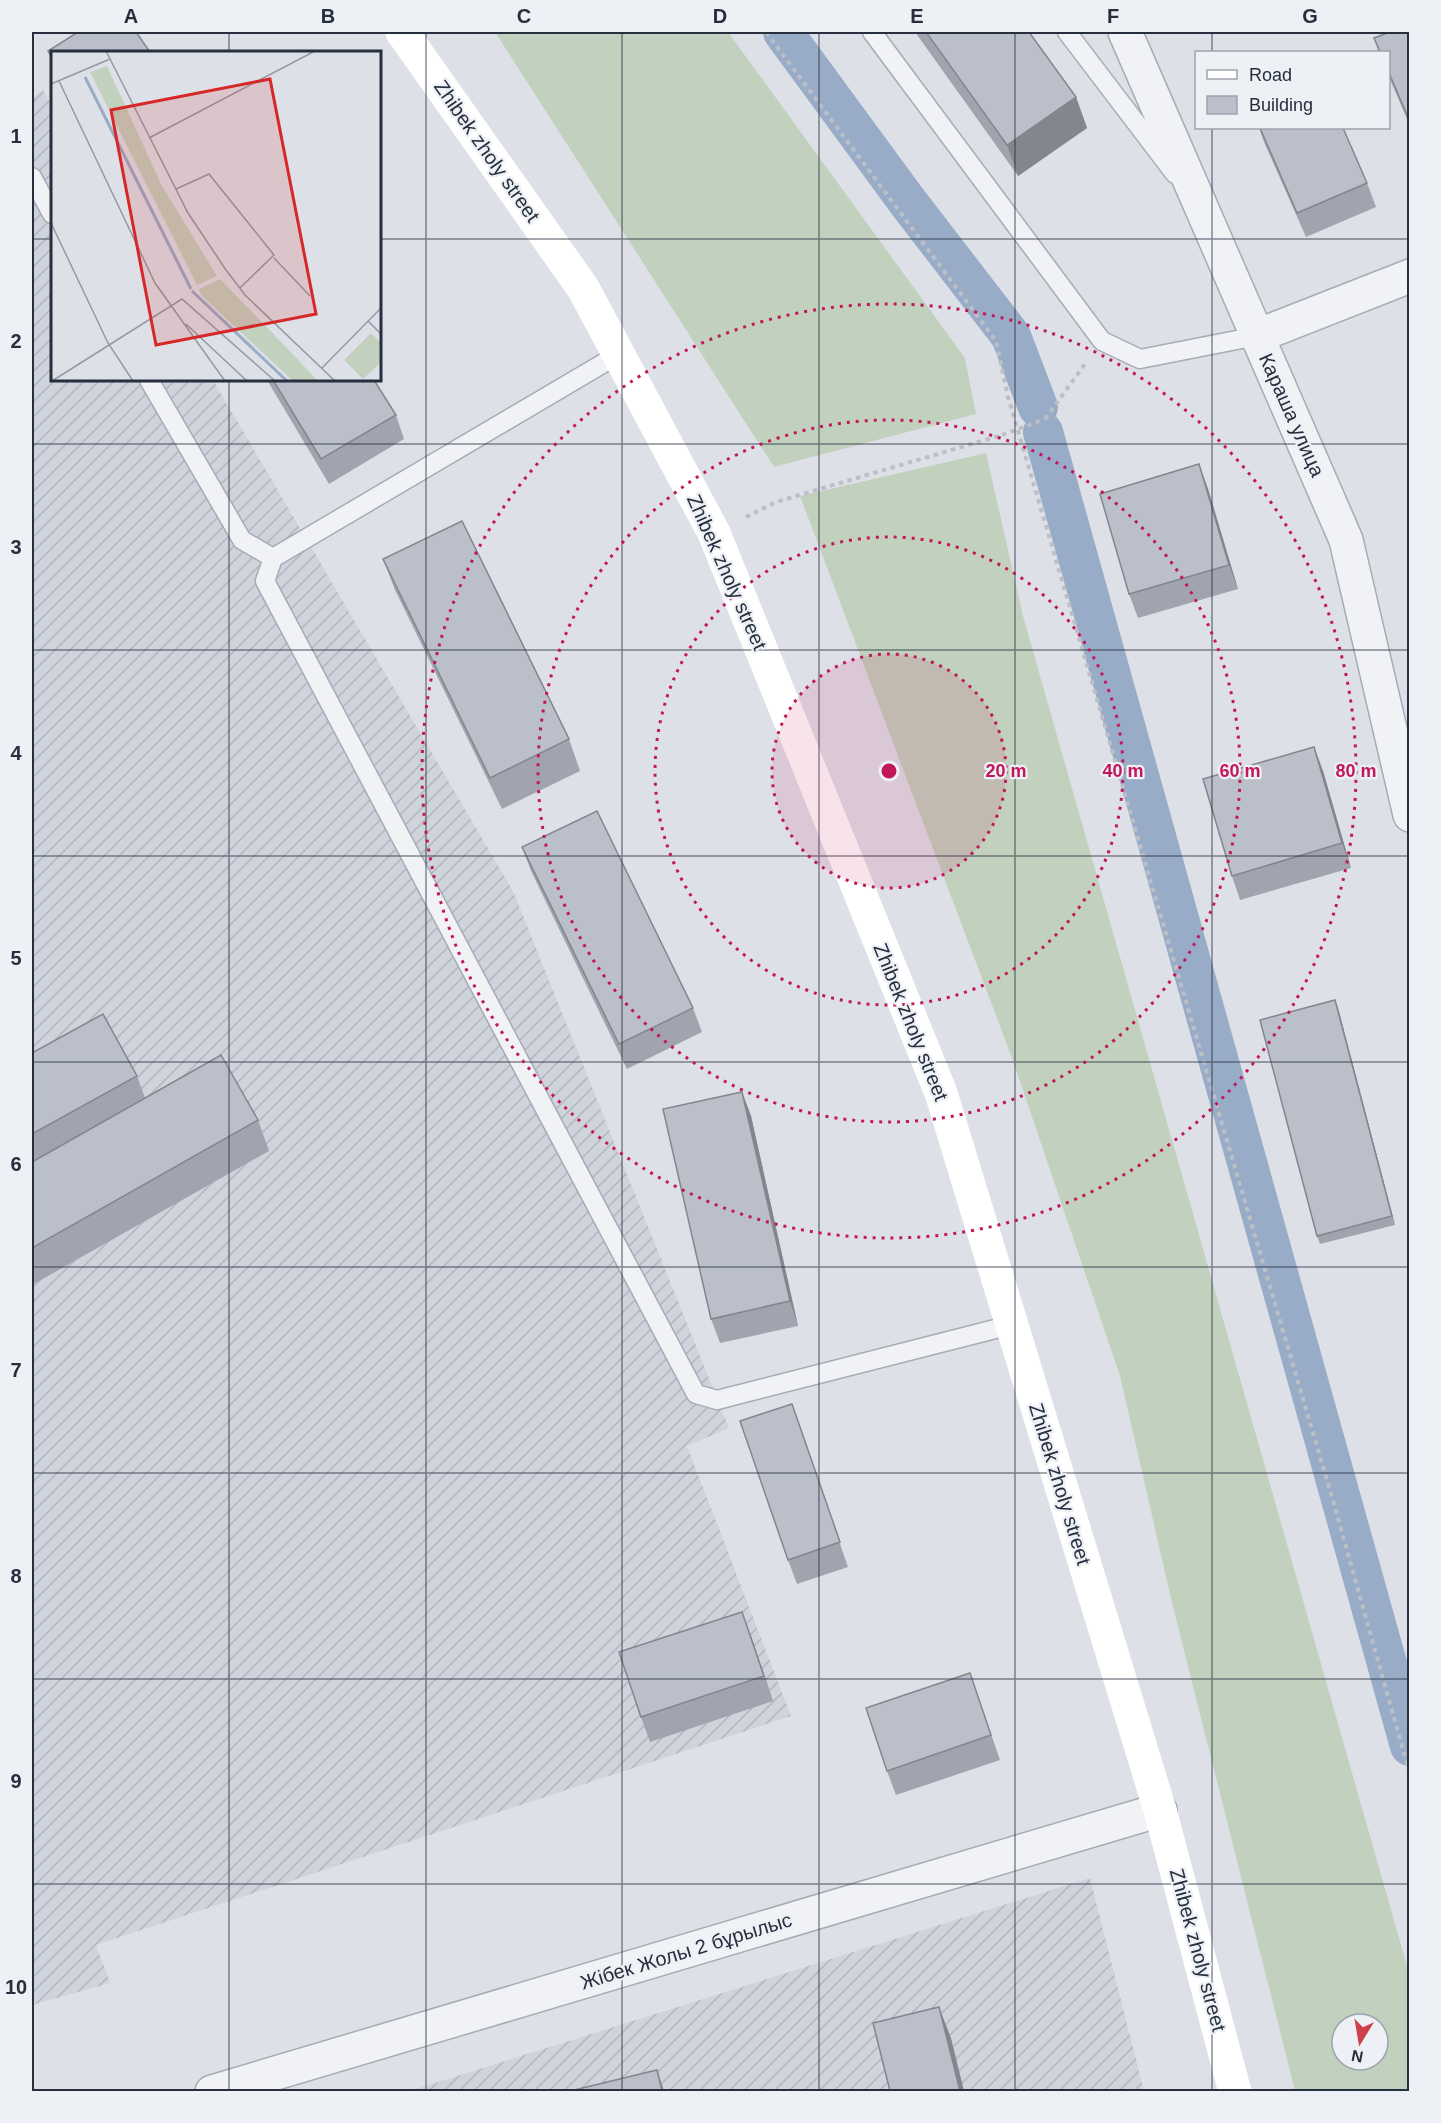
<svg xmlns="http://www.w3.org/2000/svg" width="1441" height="2123" viewBox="0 0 1441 2123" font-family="Arial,sans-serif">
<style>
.industrial{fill:url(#industrial-furrows)}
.grass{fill:#c2d1be;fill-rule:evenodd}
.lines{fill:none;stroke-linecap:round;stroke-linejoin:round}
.canal{stroke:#98acc8;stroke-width:40}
.service-casing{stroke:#a6abb4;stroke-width:21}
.minor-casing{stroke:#a6abb4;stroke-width:36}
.path{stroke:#bcbfc6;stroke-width:4;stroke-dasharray:4.5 4.5;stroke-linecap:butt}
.service{stroke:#f0f2f6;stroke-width:18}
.minor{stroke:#f0f2f6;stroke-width:33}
.secondary{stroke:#fff;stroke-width:33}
.path-bridge{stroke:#bcbfc6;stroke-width:4;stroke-dasharray:4.5 4.5;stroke-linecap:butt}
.wall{fill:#a1a4ae}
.shaded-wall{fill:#83868d}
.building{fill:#bbbfca;stroke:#83868d;stroke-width:1.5}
.grid{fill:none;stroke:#272e3e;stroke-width:1.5;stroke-opacity:0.55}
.ring{fill:none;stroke:#c2185b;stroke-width:3;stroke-dasharray:3 6}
.labels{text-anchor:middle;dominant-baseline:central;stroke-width:4.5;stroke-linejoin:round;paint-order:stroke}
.street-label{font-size:20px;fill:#272e3e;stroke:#edf0f5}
.inset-river{fill:none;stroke:#98acc8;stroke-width:3}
.inset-road{fill:none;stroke:#9499a3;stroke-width:1.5}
.view{fill:#d62828;fill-opacity:0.15;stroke:#d62828;stroke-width:3}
.inset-edge{fill:none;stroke:#272e3e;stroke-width:3}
.centre{fill:#c2185b;stroke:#edf0f5;stroke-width:3}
.ring-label{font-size:18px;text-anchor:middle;font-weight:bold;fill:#c2185b;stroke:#edf0f5;stroke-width:4.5;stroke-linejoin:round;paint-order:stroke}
.neatline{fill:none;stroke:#272e3e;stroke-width:2}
.grid-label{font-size:20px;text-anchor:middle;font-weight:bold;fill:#272e3e}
</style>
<defs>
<pattern id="industrial-furrows" width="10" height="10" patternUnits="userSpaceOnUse" patternTransform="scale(1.5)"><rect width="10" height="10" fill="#cfd3dc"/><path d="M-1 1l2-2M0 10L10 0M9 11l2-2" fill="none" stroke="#b2b5be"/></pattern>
</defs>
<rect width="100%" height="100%" fill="#dde1e7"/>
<path class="industrial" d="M 43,90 L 52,106 L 52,380 L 213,380 L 513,891 L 729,1428 L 687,1446 L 791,1716 L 96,1945 L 110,1983 L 32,2005 L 32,98 Z
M 1090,1878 L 1144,2091 L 406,2092 Z"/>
<path class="grass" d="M 495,32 L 728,32 L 965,358 L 976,414 L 774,467 Z
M 986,453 L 1023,616 L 1409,1973 L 1409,2091 L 1295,2091 L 1172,1603 L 1120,1376 L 1012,1058 L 800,496 ZM 1342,2024 L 1378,2024 L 1378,2060 L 1342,2060 Z"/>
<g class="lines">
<path class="canal" d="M 783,32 L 907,201 L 1011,336 L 1038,407
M 1043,432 L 1410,1746"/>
<g class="service-casing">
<path id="service" d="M 872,32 L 1102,341 L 1140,359 L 1257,336
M 1067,32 L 1175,174
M 32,177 L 52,214
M 619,354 L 273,558 L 265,581 L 696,1394 L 717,1400 L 1011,1325
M 149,380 L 242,540 L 273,558"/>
</g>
<g class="minor-casing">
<path id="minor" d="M 1125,32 L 1346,540 L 1410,815
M 1257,336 L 1410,276
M 212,2092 L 1160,1810"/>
</g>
<path class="path" d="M 766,32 L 996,341 L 1008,397 L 1334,1504 L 1410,1775
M 1045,419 L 1085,364
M 746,517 L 776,502 L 1002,435"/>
<use href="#service" class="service"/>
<use href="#minor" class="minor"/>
<path class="secondary" d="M 402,32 L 583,288 L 714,533 L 941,1093 L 1160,1810 L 1235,2092"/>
<path class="path-bridge" d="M 1002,435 L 1045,419"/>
</g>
<path class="wall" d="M 915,32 L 1029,32 L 1076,97 L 1087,128 L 1018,176 Z
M 1410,32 L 1410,126 L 1389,77 L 1389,52 L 1379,52 L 1374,38 Z
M 1259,128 L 1343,128 L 1367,183 L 1376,207 L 1306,237 L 1264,142 Z
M 267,380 L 374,380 L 396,415 L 404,439 L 329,484 Z
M 1199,464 L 1208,489 L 1238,589 L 1138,618 L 1129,594 Z
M 383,559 L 569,739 L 580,771 L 502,809 L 395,590 Z
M 1314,747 L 1323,771 L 1351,868 L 1240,900 L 1232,876 Z
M 522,847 L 693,1008 L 702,1032 L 627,1069 L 531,871 Z
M 1338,1008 L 1395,1225 L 1320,1244 L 1317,1236 Z
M 32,1053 L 137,1076 L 145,1098 L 258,1120 L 269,1151 L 32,1285 Z
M 742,1092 L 751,1116 L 798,1326 L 720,1343 L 711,1319 Z
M 792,1404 L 848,1567 L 797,1584 L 788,1560 Z
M 751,1636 L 773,1701 L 650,1742 L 641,1717 Z
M 970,1673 L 1000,1760 L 896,1795 L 887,1771 Z"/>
<path class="shaded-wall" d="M 1076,97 L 1087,128 L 1018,176 L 1007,145 Z
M 1199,464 L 1208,489 L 1238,589 L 1229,565 Z
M 1314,747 L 1323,771 L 1351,868 L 1342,843 Z
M 1335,1000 L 1338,1008 L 1395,1225 L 1392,1216 Z
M 742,1092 L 751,1116 L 798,1326 L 790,1301 Z
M 742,1612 L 751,1636 L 773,1701 L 764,1676 Z
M 939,2007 L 951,2038 L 964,2091 L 960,2091 Z
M 657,2070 L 664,2091 L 662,2091 Z"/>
<path class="building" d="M 78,32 L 136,32 L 150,52 L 52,52 L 52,58 L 48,51 Z
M 926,32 L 1029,32 L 1076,97 L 1007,145 Z
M 1390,32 L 1410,32 L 1410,122 L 1389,73 L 1389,52 L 1380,52 L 1374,38 Z
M 1260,128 L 1343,128 L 1367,183 L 1297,213 Z
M 273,380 L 374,380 L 396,415 L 321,459 Z
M 1199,464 L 1229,565 L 1129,594 L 1100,494 Z
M 462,521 L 569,739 L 490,778 L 383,559 Z
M 1314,747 L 1342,843 L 1232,876 L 1203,779 Z
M 597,811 L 693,1008 L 619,1044 L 522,847 Z
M 1335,1000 L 1392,1216 L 1317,1236 L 1260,1020 Z
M 103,1014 L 137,1076 L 32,1134 L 32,1053 Z
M 221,1055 L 258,1120 L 32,1248 L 32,1162 Z
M 742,1092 L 790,1301 L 711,1319 L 663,1109 Z
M 792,1404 L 840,1542 L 788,1560 L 740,1421 Z
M 742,1612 L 764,1676 L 641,1717 L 619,1652 Z
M 970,1673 L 991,1735 L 887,1771 L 866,1708 Z
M 939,2007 L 960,2091 L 890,2091 L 873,2023 Z
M 657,2070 L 662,2091 L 570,2091 Z"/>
<path class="grid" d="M 229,32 L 229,52M 426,32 L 426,2092M 622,32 L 622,2092M 819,32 L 819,2092M 1015,32 L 1015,2092M 1212,32 L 1212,52M 1212,128 L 1212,2092M 32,239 L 52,239M 380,239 L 1410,239M 229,380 L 229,2092M 32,444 L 1410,444M 32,650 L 1410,650M 32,856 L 1410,856M 32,1062 L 1410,1062M 32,1267 L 1410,1267M 32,1473 L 1410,1473M 32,1679 L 1410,1679M 32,1884 L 1410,1884"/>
<circle cx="889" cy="771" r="117" fill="#c2185b" fill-opacity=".12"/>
<g class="ring">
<circle cx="889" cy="771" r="117"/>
<circle cx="889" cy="771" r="234"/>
<circle cx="889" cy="771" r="351"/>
<circle cx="889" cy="771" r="467"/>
</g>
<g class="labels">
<g class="street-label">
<text transform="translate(487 151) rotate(55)">Zhibek zholy street</text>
<text transform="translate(1292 415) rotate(66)">Караша улица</text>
<text transform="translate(727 572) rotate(66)">Zhibek zholy street</text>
<text transform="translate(911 1022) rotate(68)">Zhibek zholy street</text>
<text transform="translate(1060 1484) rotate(73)">Zhibek zholy street</text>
<text transform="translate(1198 1950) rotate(75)">Zhibek zholy street</text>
<text transform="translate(686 1951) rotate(-17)">Жібек Жолы 2 бұрылыс</text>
</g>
</g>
<g transform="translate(51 51)">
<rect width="330" height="330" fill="#dde1e7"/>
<path d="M 56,15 L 111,135 L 166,225 L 146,234 L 39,21 ZM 169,228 L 235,296 L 267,330 L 242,330 L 150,244 L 148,238 Z" fill="#c2d1be"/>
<path d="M 320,282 L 330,292 L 330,311 L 312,328 L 293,309 Z" fill="#c2d1be"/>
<path class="inset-river" d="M 34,26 L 140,238M 141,240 L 236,330"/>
<path class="inset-road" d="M 55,0 L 137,162 L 175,219 L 194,244 L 284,330M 8,30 L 104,232 L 174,330M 0,33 L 59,8M 98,87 L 264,0M 125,138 L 158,123 L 223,204 L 189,237M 0,172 L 57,292 L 82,330M 223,207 L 259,245M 317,270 L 330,283M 135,273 L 196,330M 271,317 L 330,257M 1,330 L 131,248 L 224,330"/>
<path class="view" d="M 219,28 L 265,263 L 105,294 L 60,59 Z"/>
<rect width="330" height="330" class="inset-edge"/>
</g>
<circle cx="889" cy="771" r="9" class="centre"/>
<g class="ring-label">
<text x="1006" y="777">20 m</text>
<text x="1123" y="777">40 m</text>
<text x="1240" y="777">60 m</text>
<text x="1356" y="777">80 m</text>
</g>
<rect width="1441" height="2123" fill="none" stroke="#edf0f5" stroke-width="66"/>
<rect x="1195" y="51" width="195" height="78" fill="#edf0f5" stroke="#9ea2ac" stroke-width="1.5"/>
<rect x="1207" y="70" width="30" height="9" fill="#ffffff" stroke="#9ea2ac" stroke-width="1.5"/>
<text x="1249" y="81" font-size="18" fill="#272e3e">Road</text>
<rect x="1207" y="96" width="30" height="18" fill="#bbbfca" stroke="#9ea2ac" stroke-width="1.5"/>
<text x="1249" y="111" font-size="18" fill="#272e3e">Building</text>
<g transform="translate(1360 2042) rotate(191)"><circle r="28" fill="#edf0f5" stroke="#9ea2ac" stroke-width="1.5"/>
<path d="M0-4.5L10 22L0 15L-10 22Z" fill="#ce404c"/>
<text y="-9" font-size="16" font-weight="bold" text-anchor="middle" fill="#272e3e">N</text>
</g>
<rect x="33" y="33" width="1375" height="2057" class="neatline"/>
<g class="grid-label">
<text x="131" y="23">A</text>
<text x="328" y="23">B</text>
<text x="524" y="23">C</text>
<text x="720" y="23">D</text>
<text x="917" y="23">E</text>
<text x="1113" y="23">F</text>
<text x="1310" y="23">G</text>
<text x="16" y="143">1</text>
<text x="16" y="348">2</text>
<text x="16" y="554">3</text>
<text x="16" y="760">4</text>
<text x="16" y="965">5</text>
<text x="16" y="1171">6</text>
<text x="16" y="1377">7</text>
<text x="16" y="1583">8</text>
<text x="16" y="1788">9</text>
<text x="16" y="1994">10</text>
</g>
</svg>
